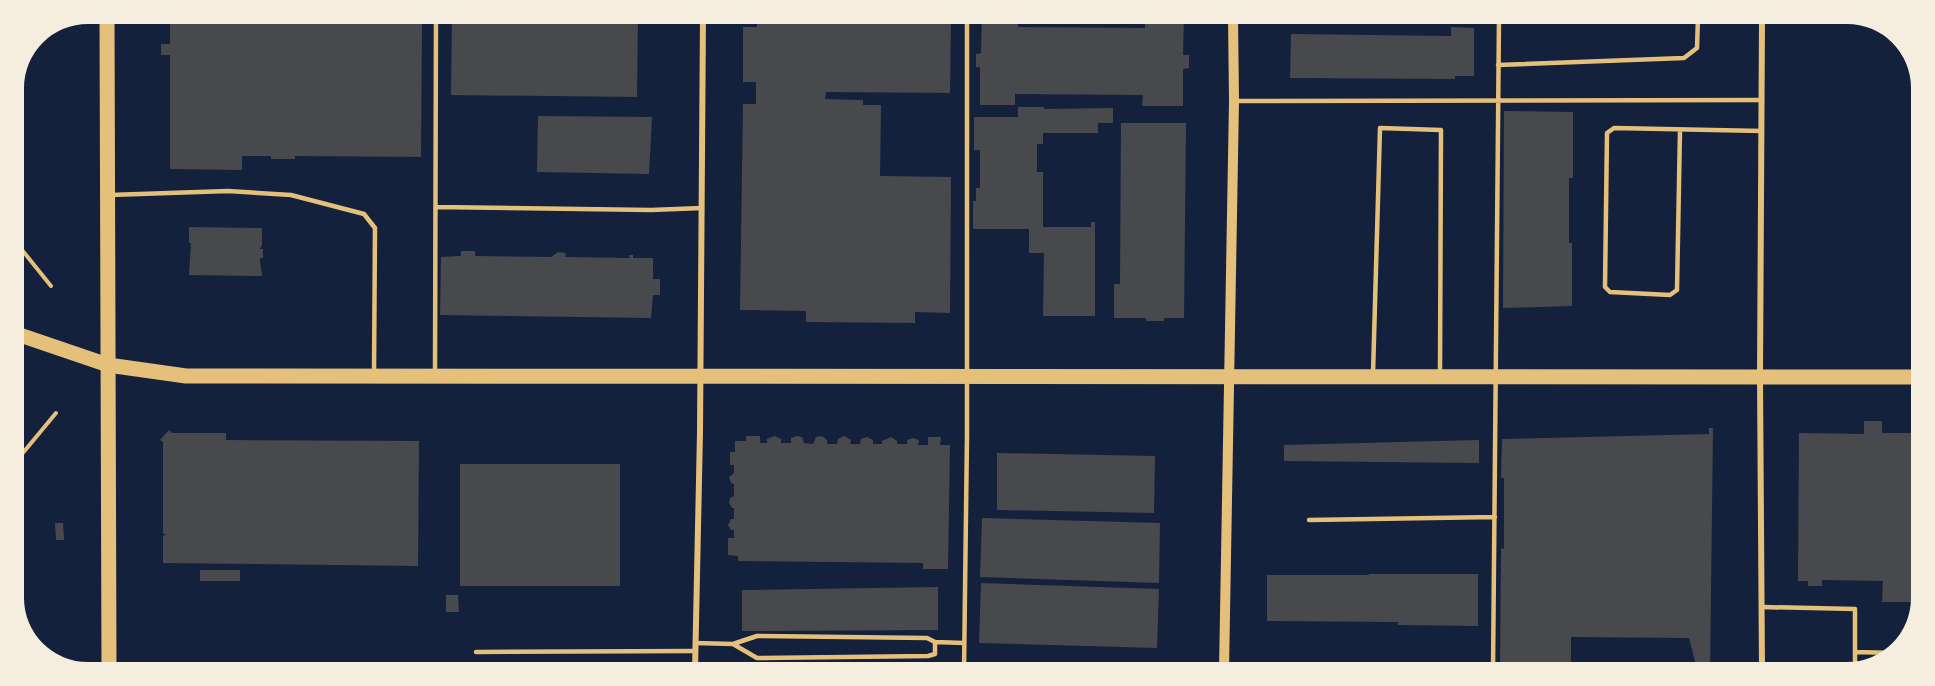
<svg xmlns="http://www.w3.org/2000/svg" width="1935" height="686" viewBox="0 0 1935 686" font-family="'PT Sans Narrow',sans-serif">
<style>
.building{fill:#48494c}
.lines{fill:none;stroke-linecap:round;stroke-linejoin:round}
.path{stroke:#e5c07b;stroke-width:4}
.service{stroke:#e5c07b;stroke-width:4.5}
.minor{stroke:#e5c07b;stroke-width:6}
.tertiary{stroke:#e5c07b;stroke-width:10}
.primary{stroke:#e5c07b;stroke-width:15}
</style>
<rect width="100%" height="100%" fill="#14213d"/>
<path class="building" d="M 170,14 L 245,14 L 245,21 L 422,24 L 421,157 L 295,156 L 295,159 L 271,159 L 271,156 L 242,156 L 242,170 L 170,169 L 170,55 L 161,55 L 161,44 L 170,44 Z
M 452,14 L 638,15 L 637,97 L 451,95 Z
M 757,15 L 951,15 L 950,93 L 826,92 L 825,99 L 863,100 L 863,105 L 881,105 L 880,176 L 951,177 L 950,313 L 915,312 L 915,323 L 806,322 L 806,311 L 740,310 L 743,104 L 756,104 L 756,82 L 743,82 L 743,27 L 757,27 Z
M 982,15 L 1018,16 L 1018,27 L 1145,28 L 1145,16 L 1184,16 L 1183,55 L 1189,55 L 1189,68 L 1183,69 L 1183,106 L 1142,106 L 1143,95 L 1015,94 L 1015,105 L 980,105 L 980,67 L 976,67 L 976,54 L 981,53 Z
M 1451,27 L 1474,28 L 1474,76 L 1455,76 L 1455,79 L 1290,78 L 1291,34 L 1451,36 Z
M 1018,107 L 1044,107 L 1044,109 L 1113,108 L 1113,123 L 1098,123 L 1098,133 L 1043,133 L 1043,144 L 1037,144 L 1037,172 L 1043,172 L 1043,227 L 1091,227 L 1091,222 L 1095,222 L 1095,316 L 1043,316 L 1044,253 L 1029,253 L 1029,229 L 973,229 L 973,201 L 976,201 L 976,188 L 980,188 L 980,150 L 974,150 L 974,117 L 1018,117 Z
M 1504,111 L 1573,112 L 1573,178 L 1569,178 L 1569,243 L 1572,243 L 1572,306 L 1503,308 Z
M 538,116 L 652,117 L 649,174 L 537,172 Z
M 1121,123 L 1186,123 L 1184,318 L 1164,318 L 1164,321 L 1146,321 L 1146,318 L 1114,318 L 1114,284 L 1120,284 Z
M 189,227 L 262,228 L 262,245 L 260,249 L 263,249 L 263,258 L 260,258 L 260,261 L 262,276 L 189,275 L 191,243 L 189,243 Z
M 461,251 L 475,251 L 475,256 L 551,257 L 558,252 L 566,253 L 565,257 L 630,258 L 629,255 L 633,255 L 633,258 L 653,258 L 653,279 L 660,279 L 660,295 L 653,295 L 651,318 L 440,315 L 441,257 L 461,256 Z
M 1864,421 L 1882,421 L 1882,433 L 1919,433 L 1918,602 L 1882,602 L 1883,581 L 1822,580 L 1822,586 L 1808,586 L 1808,581 L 1798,581 L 1799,433 L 1864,434 Z
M 1709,428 L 1713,428 L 1710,672 L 1695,672 L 1695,661 L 1689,638 L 1571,637 L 1571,672 L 1500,672 L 1501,548 L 1504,549 L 1504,478 L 1501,478 L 1502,439 L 1709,434 Z
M 169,430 L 172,433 L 226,433 L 226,440 L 419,441 L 418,566 L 163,563 L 163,536 L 167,534 L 163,534 L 163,442 L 160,440 Z
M 746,436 L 760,436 L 760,443 L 767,443 L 767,439 L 775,436 L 781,439 L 781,443 L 791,443 L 791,438 L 797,436 L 802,437 L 804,443 L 813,444 L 816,437 L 822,436 L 827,440 L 827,444 L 837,444 L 838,439 L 844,436 L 851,440 L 850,444 L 860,444 L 861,439 L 867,437 L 873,440 L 873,444 L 882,444 L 882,441 L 891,437 L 897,441 L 897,444 L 907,444 L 907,440 L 913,438 L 919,440 L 918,445 L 928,445 L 928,437 L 941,437 L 940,445 L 950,445 L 948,569 L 923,569 L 923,563 L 738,561 L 738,556 L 728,555 L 728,538 L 734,538 L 734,530 L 731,530 L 728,525 L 731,519 L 734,519 L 734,508 L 732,508 L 729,503 L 730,498 L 734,496 L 734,484 L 731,483 L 729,477 L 734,473 L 734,465 L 730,465 L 730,452 L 735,452 L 735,441 L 746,441 Z
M 1479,440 L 1479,463 L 1284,461 L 1284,445 Z
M 997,453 L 1155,456 L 1154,513 L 997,510 Z
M 460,464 L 620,464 L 620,586 L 460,586 Z
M 982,518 L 1160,523 L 1159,583 L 980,577 Z
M 55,523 L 63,523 L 64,540 L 56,540 Z
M 200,570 L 240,570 L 240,581 L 200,581 Z
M 1369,574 L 1478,574 L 1478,626 L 1398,625 L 1398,622 L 1267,621 L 1267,575 L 1369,575 Z
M 981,583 L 1159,589 L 1157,648 L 979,643 Z
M 938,587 L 938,630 L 742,631 L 742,590 Z
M 446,595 L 458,595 L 459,612 L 446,612 Z
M 757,667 L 845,668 L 845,670 L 757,670 Z"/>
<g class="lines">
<path class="path" d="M 14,240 L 51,286
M 14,455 L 22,454 L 56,413"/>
<path class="service" d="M 1498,65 L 1684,58 L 1697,48 L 1698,17
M 1234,101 L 1762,100
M 1680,130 L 1677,290 L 1670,295 L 1610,292 L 1605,287 L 1607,133 L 1614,128 C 1663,129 1713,130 1762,131
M 110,195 L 228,191 L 291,195 L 364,214 L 375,228 L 374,374
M 436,207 L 651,210 L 702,208
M 435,374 L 436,14
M 1373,374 L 1380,128 L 1441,130 L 1440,373
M 1309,520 L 1495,517
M 1762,607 L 1855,609 L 1855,652 L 1896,653
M 935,642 L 964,643
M 695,643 L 733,644 L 757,636 L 927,638 L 935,642 L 935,654 L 928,656 L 757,658 L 733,644
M 476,652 L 695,651
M 1855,652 L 1855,670
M 964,671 L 967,435 L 967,15
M 1493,672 L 1499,17"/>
<path class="minor" d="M 695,670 L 700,432 L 703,15
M 1762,672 L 1760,377 L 1762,17"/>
<path class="tertiary" d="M 1224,671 L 1234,101 L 1233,16"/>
<path class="primary" d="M 107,14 L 109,669
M 14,333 L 108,365 L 186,376 L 1919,377"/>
</g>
<path d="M0 0H1935V686H0ZM88 24H1847A64 64 0 0 1 1911 88V598A64 64 0 0 1 1847 662H88A64 64 0 0 1 24 598V88A64 64 0 0 1 88 24Z" fill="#f5edde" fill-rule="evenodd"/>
</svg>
